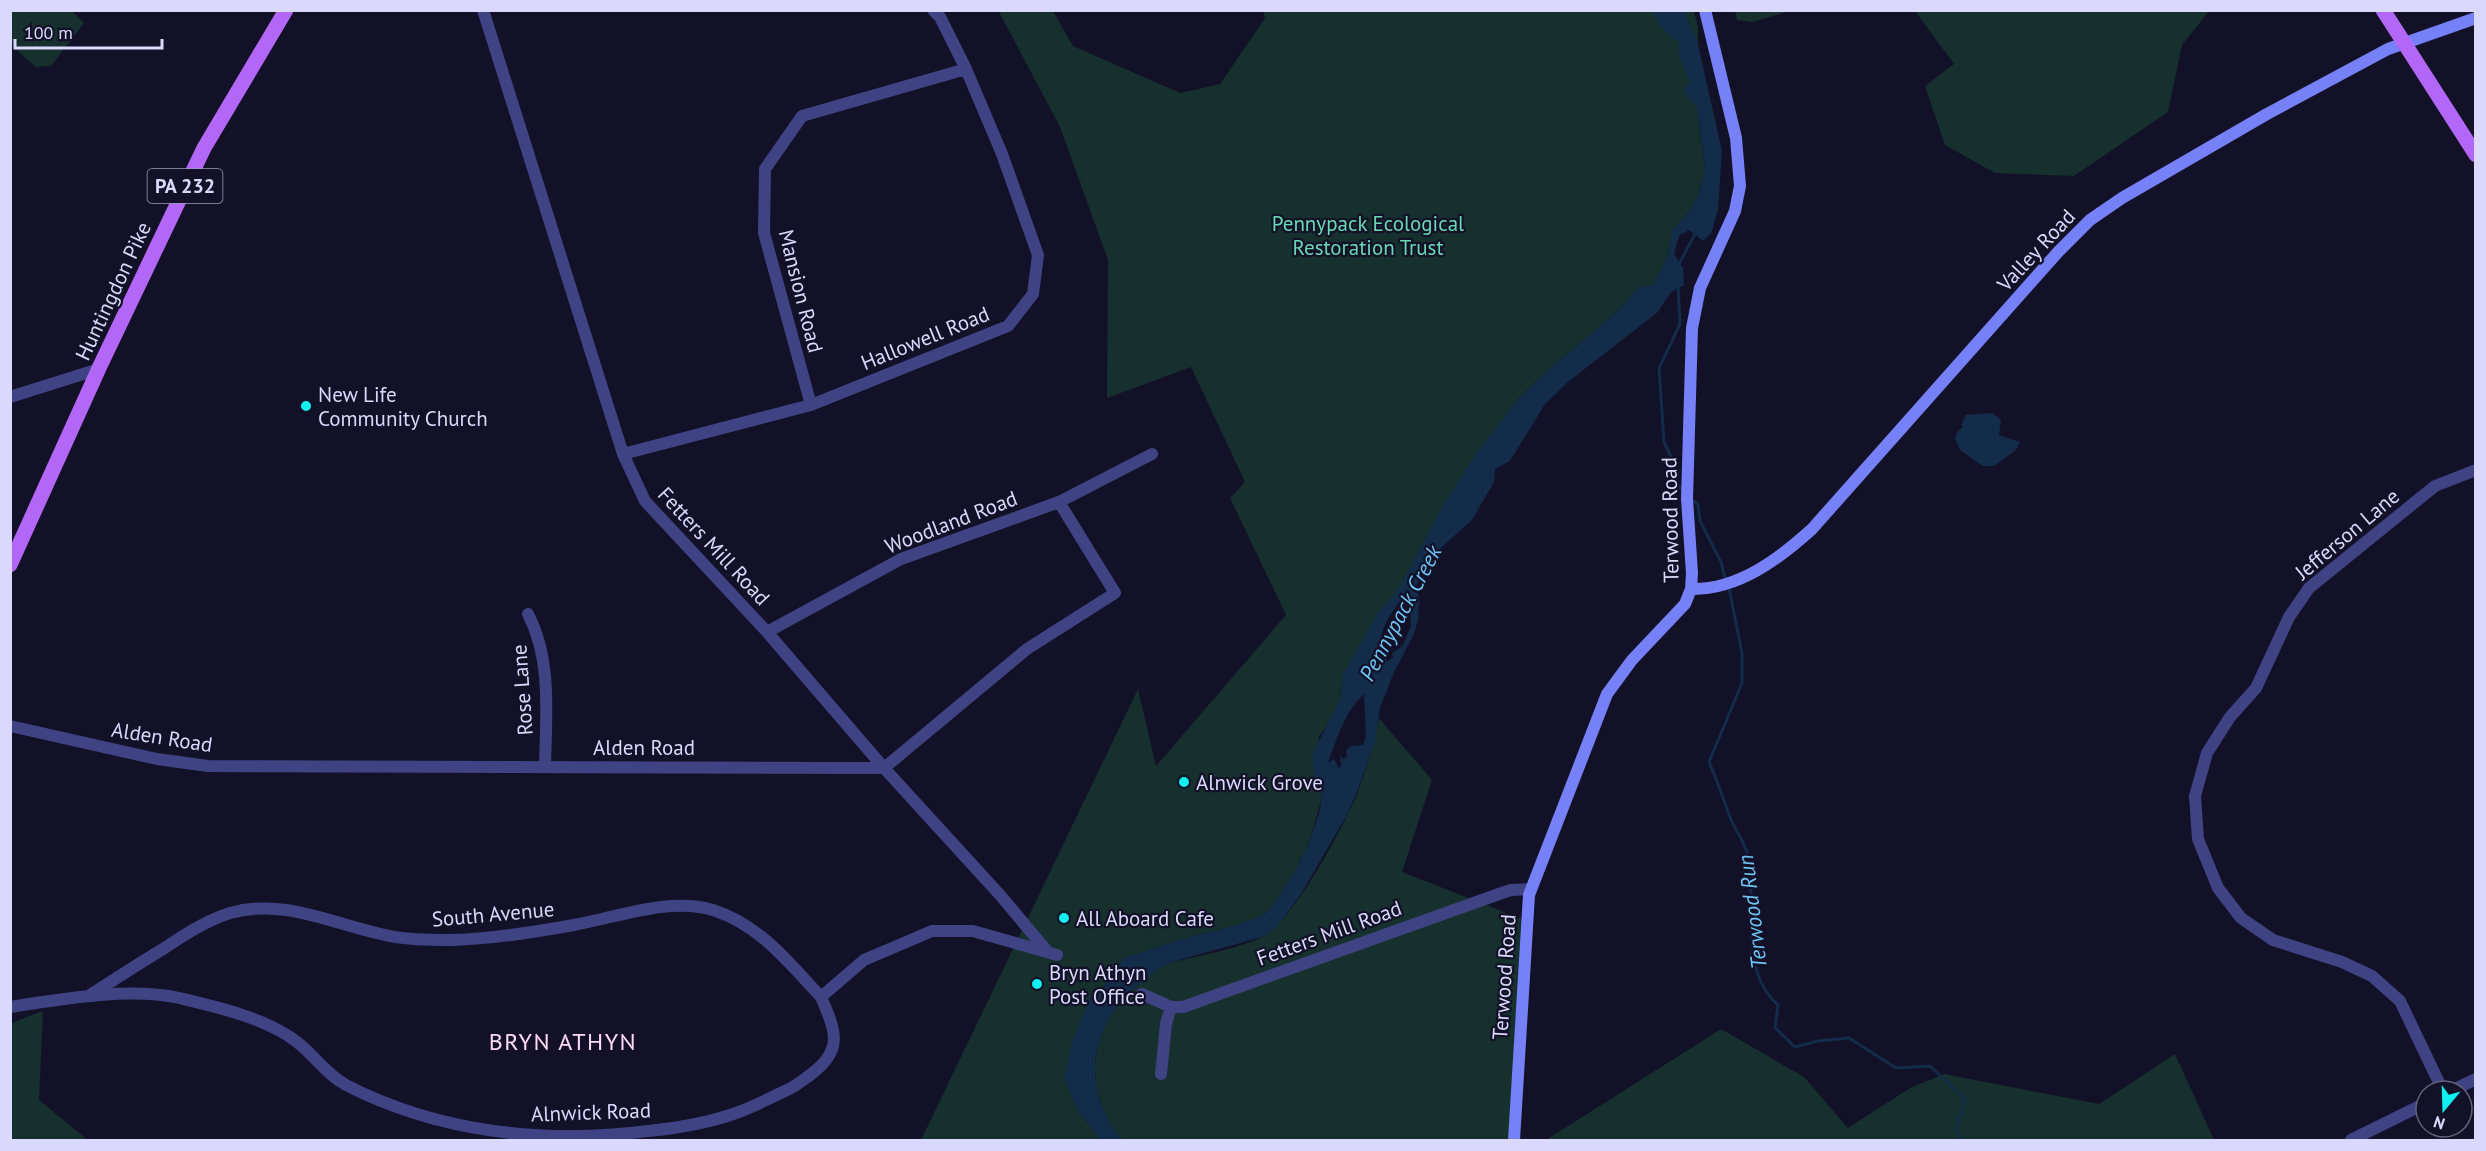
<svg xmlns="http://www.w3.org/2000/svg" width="2486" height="1151" viewBox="0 0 2486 1151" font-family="'PT Sans',sans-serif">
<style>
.green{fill:#15302d}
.water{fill:#122c4a;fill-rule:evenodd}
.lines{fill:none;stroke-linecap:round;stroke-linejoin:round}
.stream{stroke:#122c4a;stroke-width:3}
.street{stroke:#3f4383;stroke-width:12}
.secondary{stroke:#7680f7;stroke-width:12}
.primary{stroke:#b367f6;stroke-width:15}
.poi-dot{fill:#11f0f1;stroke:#131127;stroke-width:2}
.labels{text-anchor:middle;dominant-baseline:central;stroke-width:4.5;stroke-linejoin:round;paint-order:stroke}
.shield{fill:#131127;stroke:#9e9dbd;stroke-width:1.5}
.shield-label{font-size:20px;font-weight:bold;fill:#dad9fd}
.park-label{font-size:21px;fill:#69d9b2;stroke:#131127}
.street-label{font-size:21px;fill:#dad9fd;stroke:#131127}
.poi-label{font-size:21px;fill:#dad9fd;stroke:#131127;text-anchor:start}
.water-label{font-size:22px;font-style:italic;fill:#6ec4f6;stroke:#131127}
.quarter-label{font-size:24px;letter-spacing:1.5px;fill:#fddbf4;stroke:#131127}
</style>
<rect width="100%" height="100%" fill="#131127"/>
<path class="green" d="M 11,10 L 72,11 L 84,23 L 51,66 L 36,67 L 11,45 Z
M 1000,10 L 1053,11 L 1073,46 L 1180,93 L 1220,84 L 1265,18 L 1263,11 L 1694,11 L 1698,27 L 1697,107 L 1705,169 L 1699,193 L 1688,213 L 1673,230 L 1667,257 L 1654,285 L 1639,287 L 1620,309 L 1546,372 L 1519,398 L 1485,443 L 1342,686 L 1341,697 L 1331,720 L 1319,737 L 1315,780 L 1322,797 L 1310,840 L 1296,869 L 1271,908 L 1262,916 L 1233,926 L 1179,940 L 1124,958 L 1103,989 L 1090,999 L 1064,1078 L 1077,1109 L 1100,1140 L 921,1140 L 1138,689 L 1156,766 L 1286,615 L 1230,498 L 1245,482 L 1191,367 L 1107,398 L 1108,260 L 1060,127 L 999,12 Z
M 1735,11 L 1735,10 L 1789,11 L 1753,22 L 1737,20 Z
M 1915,11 L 2209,11 L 2182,45 L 2168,112 L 2074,176 L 1995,173 L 1945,145 L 1925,86 L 1954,64 Z
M 1379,718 L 1432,780 L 1402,872 L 1527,921 L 1515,1140 L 1122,1140 C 1080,1088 1088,1028 1138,985 C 1148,976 1156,969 1168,963 C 1193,957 1244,948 1265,935 C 1296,916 1345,825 1359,789 C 1367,767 1375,742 1379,718 Z
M 43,1011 L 39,1100 L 88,1140 L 11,1140 L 11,1023 Z
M 1721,1029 L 1804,1077 L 1848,1128 L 1910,1088 L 1944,1074 L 2099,1104 L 2175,1054 L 2214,1140 L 1546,1140 Z"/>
<path class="water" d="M 1652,11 L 1683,11 L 1697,40 L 1722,151 L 1718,210 L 1711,234 L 1703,241 L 1689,230 L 1679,236 L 1674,254 L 1683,268 L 1684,285 L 1671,292 L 1658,312 L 1568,382 L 1545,404 L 1510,461 L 1495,469 L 1494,482 L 1472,520 L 1443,546 L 1423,571 L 1416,587 L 1420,601 L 1418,609 L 1419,616 L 1414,634 L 1394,672 L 1380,708 L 1375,741 L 1359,787 L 1347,815 L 1301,894 L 1276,928 L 1262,937 L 1168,963 C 1156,969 1148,977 1138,985 C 1088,1028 1080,1088 1122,1140 L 1100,1140 L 1077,1109 L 1064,1078 L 1072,1042 L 1090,999 L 1103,989 L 1124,958 L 1179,940 L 1233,926 L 1262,916 L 1271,908 L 1296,869 L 1310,840 L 1319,813 L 1322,797 L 1315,780 L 1312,755 L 1341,697 L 1343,674 L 1378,613 L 1399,588 L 1445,502 L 1478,451 L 1519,398 L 1546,372 L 1620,309 L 1639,287 L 1654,285 L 1667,257 L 1673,230 L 1688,213 L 1699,193 L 1705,169 L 1697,107 L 1688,98 L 1684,88 L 1690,83 L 1679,55 L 1679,41 C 1665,36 1659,23 1652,11 ZM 1409,591 L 1411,625 L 1404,643 L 1399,649 L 1392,653 L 1393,657 L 1387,662 L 1388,651 L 1382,655 C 1374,634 1395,606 1409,591 ZM 1364,694 L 1366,736 L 1363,745 L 1351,746 L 1346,750 L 1347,757 L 1344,759 L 1340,755 L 1341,765 L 1339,768 L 1334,759 L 1328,763 C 1336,740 1346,710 1364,694 Z
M 1993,413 L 2001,420 L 1999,435 L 2020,442 L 2016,450 L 1994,466 L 1983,466 L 1960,450 L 1955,438 L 1958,431 L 1963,427 L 1961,425 L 1966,415 Z"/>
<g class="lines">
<path class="stream" d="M 1678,266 L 1696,232
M 1678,286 L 1680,324 L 1659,368 L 1664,442 L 1671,457 L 1678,486 L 1684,491
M 1691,498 L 1698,505 L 1700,521 L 1721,562 L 1726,582
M 1729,588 L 1742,653 L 1742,683 L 1709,762 C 1718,782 1724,802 1732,822 C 1737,833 1746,844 1748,856 C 1758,903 1737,969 1778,1005 L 1775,1028 L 1795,1047 L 1818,1041 L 1849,1038 L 1896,1068 L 1930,1066 L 1965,1099 L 1956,1130 L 1963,1140
M 1379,651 L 1411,591"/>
<path class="street" d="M 483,10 L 623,454 L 645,501 L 767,632 L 884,768 L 1000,895 L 1047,951
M 10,397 L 99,369
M 811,405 L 764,233 L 765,169 L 802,116 L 966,69
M 623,454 L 811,405 L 1008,326 L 1033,294 L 1038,255 L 1002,154 L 966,69 L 940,17 L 933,10
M 528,614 C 552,660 546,715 545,766
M 767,632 L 901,559 L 1059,502 L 1152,454
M 10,726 L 157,759 L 208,766 L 884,768 L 1027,649 L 1115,593 L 1059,502
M 1142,994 L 1171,1007 L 1183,1007 L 1499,894 L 1511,890 L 1531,889
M 90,995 C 114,980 138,964 163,949 C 184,935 205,921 230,913 C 283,898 330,923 381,934 C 404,940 429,940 453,940 C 493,939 535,932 574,925 C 618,917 669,897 713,910 C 760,925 789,963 821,997
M 10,1007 C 61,999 129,987 179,998 C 217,1007 266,1018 297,1042 C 315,1056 326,1074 346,1085 C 439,1133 546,1144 648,1131 C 678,1128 708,1123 736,1113 C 753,1107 770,1098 787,1090 C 796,1086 803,1080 810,1075 C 844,1050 836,1032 821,997 L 864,960 L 932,931 L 973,931 L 1057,955
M 1161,1074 L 1166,1024 L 1171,1007
M 2443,1091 L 2400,1001 L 2372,976 L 2342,962 L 2273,940 L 2241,918 L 2218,888 L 2198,839 L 2195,796 L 2207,753 L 2230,717 L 2256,688 L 2289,617 L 2309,588 L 2435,486 L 2476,470
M 2451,1091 L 2476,1079
M 2351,1140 L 2426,1103"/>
<path class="secondary" d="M 1691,589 C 1738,590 1779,559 1812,529 L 2058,252 L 2090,220 L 2122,198 L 2267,114 L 2388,49 L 2476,18
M 1514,1140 L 1529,895 L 1607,694 L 1632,660 L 1685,604 L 1691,589 L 1692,573 L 1687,499 L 1692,328 L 1700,288 L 1735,211 L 1740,186 L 1736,138 L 1705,10"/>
<path class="primary" d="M 2383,10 L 2476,155
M 10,565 L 100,366 L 204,148 L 286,10"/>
</g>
<g class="poi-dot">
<circle cx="306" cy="406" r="6"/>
<circle cx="1184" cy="782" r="6"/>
<circle cx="1064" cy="918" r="6"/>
<circle cx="1037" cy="984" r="6"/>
</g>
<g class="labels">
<rect class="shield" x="147.5" y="169" width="75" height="34" rx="4.5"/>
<g class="shield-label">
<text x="185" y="186">PA 232</text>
</g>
<g class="park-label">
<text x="1368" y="223">Pennypack Ecological<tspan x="1368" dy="24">Restoration Trust</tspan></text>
</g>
<g class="street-label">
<text transform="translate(2036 250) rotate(-47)">Valley Road</text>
<text transform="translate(113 291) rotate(-65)">Huntingdon Pike</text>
<text transform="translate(801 291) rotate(76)">Mansion Road</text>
<text transform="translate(925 338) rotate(-22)">Hallowell Road</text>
<text transform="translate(1670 520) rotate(-91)">Terwood Road</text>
<text transform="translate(951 522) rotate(-21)">Woodland Road</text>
<text transform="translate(2347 534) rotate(-40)">Jefferson Lane</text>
<text transform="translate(714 546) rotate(47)">Fetters Mill Road</text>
<text transform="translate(522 690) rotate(-94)">Rose Lane</text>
<text transform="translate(162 737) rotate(9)">Alden Road</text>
<text x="644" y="747">Alden Road</text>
<text transform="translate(493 914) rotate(-5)">South Avenue</text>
<text transform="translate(1329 933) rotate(-20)">Fetters Mill Road</text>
<text transform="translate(1504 977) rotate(-86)">Terwood Road</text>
<text transform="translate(591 1112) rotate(-2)">Alnwick Road</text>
</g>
<g class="poi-label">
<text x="318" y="394">New Life<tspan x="318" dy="24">Community Church</tspan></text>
<text x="1196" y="782">Alnwick Grove</text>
<text x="1076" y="918">All Aboard Cafe</text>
<text x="1049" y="972">Bryn Athyn<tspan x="1049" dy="24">Post Office</tspan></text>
</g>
<g class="water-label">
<text transform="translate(1400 613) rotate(-62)">Pennypack Creek</text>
<text transform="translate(1752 912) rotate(-97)">Terwood Run</text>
</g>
<g class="quarter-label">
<text x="563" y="1041">BRYN ATHYN</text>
</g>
</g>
<rect width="2486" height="1151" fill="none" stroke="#dad9fd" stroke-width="24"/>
<g transform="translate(2444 1109) rotate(199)"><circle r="28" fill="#131127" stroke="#63617d" stroke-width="1.5"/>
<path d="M0-4.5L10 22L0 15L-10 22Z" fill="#11f0f1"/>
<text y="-9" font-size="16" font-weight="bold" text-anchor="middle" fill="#dad9fd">N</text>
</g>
<path d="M15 39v9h147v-9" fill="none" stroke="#dad9fd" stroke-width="3"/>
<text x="24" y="39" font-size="18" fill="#dad9fd" stroke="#131127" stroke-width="4.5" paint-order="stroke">100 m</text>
</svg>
